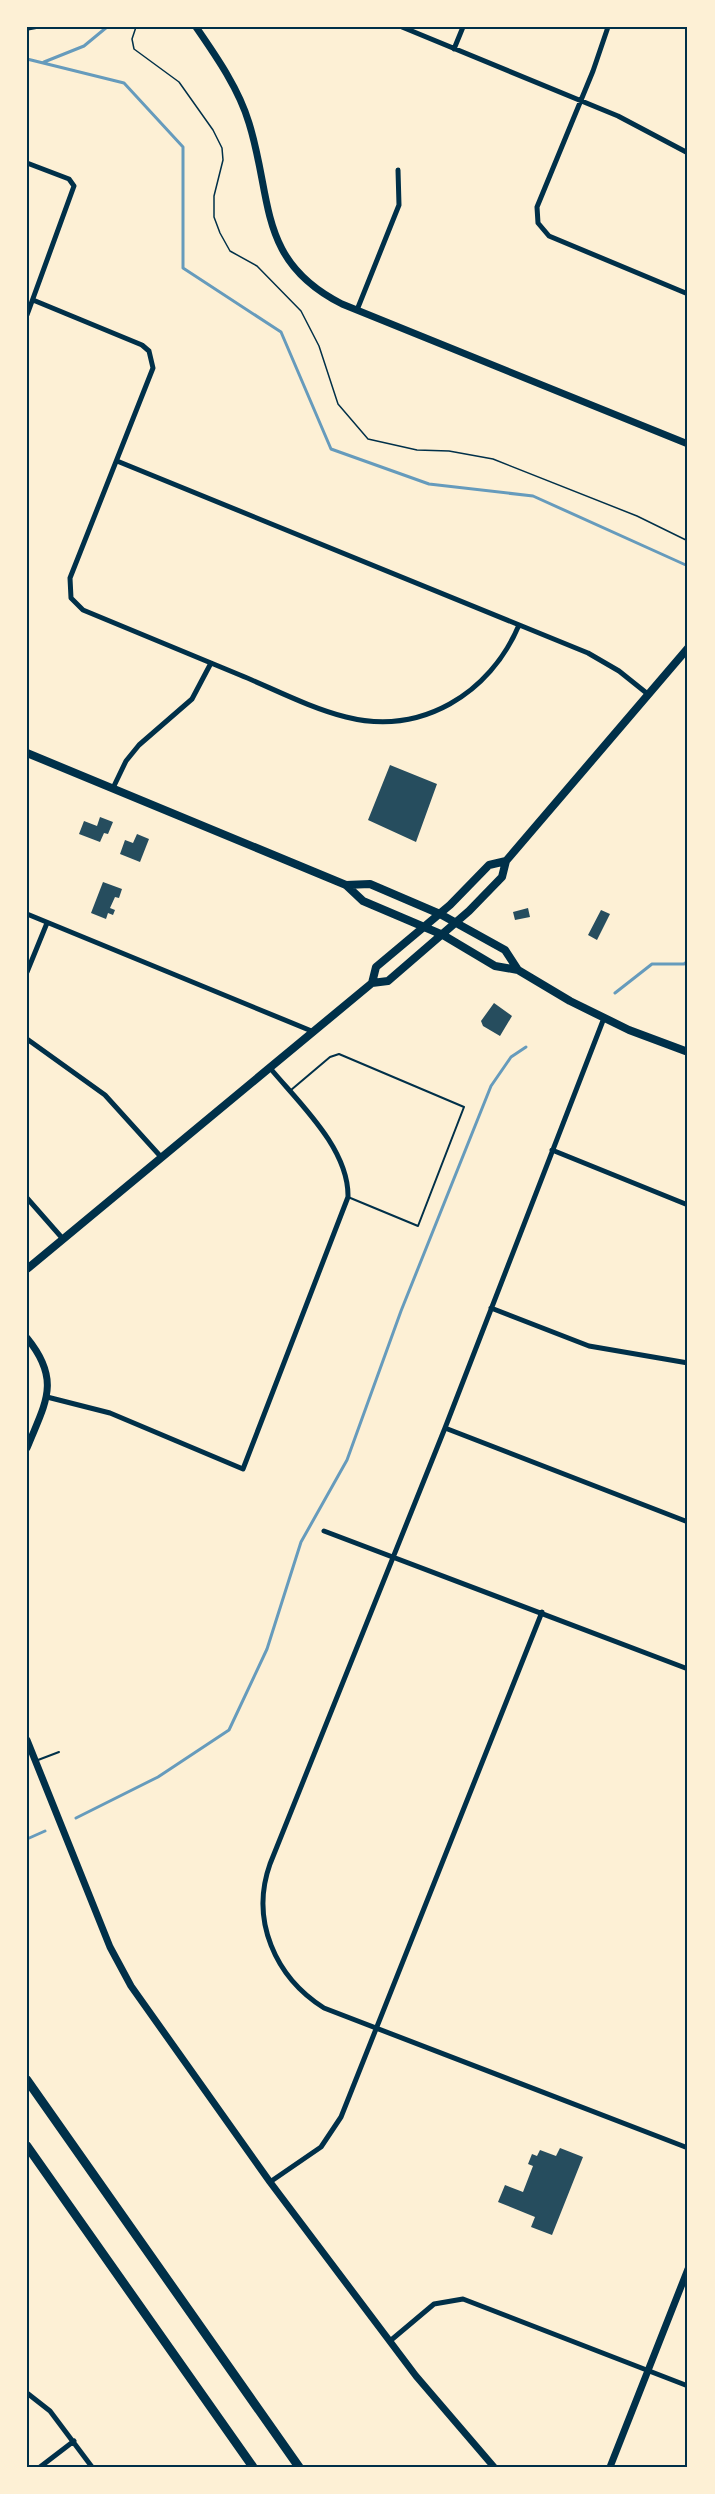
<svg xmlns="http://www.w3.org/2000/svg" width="715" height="2494" viewBox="0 0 715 2494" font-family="Montserrat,sans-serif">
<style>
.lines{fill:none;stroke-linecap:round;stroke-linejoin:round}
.stream{stroke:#669bbc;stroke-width:3}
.building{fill:#264d5e}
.path{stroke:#003049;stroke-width:1.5}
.service{stroke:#003049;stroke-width:2}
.minor{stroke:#003049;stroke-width:5}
.tertiary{stroke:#003049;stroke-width:7}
.secondary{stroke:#003049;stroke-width:8}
.motorway{stroke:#003049;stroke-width:9}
.neatline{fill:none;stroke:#003049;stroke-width:2}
</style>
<rect width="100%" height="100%" fill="#fdf0d5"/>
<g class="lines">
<path class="stream" d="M 27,59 L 124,83 L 183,147 L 183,268 L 281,332 L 331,449 L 429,484 L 533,496 L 688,566
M 44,62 L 84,46 L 107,27
M 615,993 L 652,964 L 684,964 L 688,961
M 76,1818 L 158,1777 L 229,1730 L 267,1649 L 301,1542 L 347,1460 L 401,1311 L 491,1086 L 511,1057 L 526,1047
M 27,1839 L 45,1831"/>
</g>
<path class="building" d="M 390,765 L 437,784 L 416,842 L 368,820 Z
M 100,817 L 113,822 L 108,834 L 104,833 L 100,842 L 79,834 L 84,821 L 97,826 Z
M 137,834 L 149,839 L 140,862 L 120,854 L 125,840 L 133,843 Z
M 103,882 L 122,889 L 119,898 L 115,897 L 110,908 L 115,910 L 113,915 L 108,913 L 106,919 L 91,913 Z
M 528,908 L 530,917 L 515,920 L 513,912 Z
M 601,910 L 610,914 L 597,940 L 588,935 Z
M 494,1003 L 512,1016 L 500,1036 L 483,1026 L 481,1021 Z
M 560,2148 L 583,2157 L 552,2235 L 531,2227 L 535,2217 L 498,2202 L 505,2185 L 523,2192 L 533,2166 L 528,2164 L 532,2154 L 537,2156 L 540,2150 L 556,2156 Z"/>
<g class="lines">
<path class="path" d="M 136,27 L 132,39 L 134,49 L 179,82 L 213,130 L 222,148 L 223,160 L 214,196 L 214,217 L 220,233 L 230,251 L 257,266 L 301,311 L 319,346 L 338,404 L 368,439 L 417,450 L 449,451 L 493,459 L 637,516 L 688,541
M 27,30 L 43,27"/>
<path class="service" d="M 291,1090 L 330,1057 L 339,1054 L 464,1107 L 418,1226 L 348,1197
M 38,1760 L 59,1752"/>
<path class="minor" d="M 402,27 L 618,116 L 688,153
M 608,27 L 593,71 L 537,207 L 538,223 L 549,236 L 688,294
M 454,49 L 463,27
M 27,163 L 69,179 L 74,186 L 27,315
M 33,300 L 142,345 L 149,351 L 153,368 L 70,578 L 71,598 L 83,610 C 135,632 188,653 240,675 C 274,689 310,708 346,717 C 421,736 490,694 519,625
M 357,310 L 399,205 L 398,170
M 117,461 L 588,653 L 619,671 L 649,695
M 113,788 L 126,761 L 139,745 L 192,699 L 211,663
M 27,914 L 314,1032
M 27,972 L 47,923
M 604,1018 L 445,1428 L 270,1864 C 250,1920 275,1977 324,2008 L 688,2148
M 27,1039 L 105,1095 L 162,1158
M 552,1150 L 688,1205
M 27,1198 L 63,1239
M 491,1308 L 589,1346 L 688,1363
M 47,1397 L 110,1413 L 243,1469 L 348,1197 C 349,1149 300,1104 270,1068
M 445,1428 L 688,1522
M 324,1531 L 688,1669
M 270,2182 L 321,2147 L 341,2117 L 542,1612
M 390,2341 L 434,2304 L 463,2299 L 688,2386
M 27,2393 L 50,2411 L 92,2467
M 40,2467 L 74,2441"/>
<path class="tertiary" d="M 196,27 C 216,56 239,89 249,123 C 273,200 257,261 342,304 L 688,444
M 27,1338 C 62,1381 45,1403 27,1448
M 27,1740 L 110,1947 L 131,1986 L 270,2182 L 416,2376 L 494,2467
M 610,2467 L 688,2269"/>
<path class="secondary" d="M 27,753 L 346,885 L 363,901 L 443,935 L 495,966 L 518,970 L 570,1001 L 629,1030 L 688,1052
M 346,885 L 370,884 L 440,914 L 505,950 L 518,970
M 372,983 L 376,967 L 450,905 L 489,865 L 506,861
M 27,1269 L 372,983 L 388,981 L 469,911 L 502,877 L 506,861 L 688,648"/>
<path class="motorway" d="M 27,2080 L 299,2467
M 27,2146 L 253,2467"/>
</g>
<rect width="715" height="2494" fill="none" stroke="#fdf0d5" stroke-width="57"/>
<rect x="28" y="28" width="658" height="2438" class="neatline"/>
</svg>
